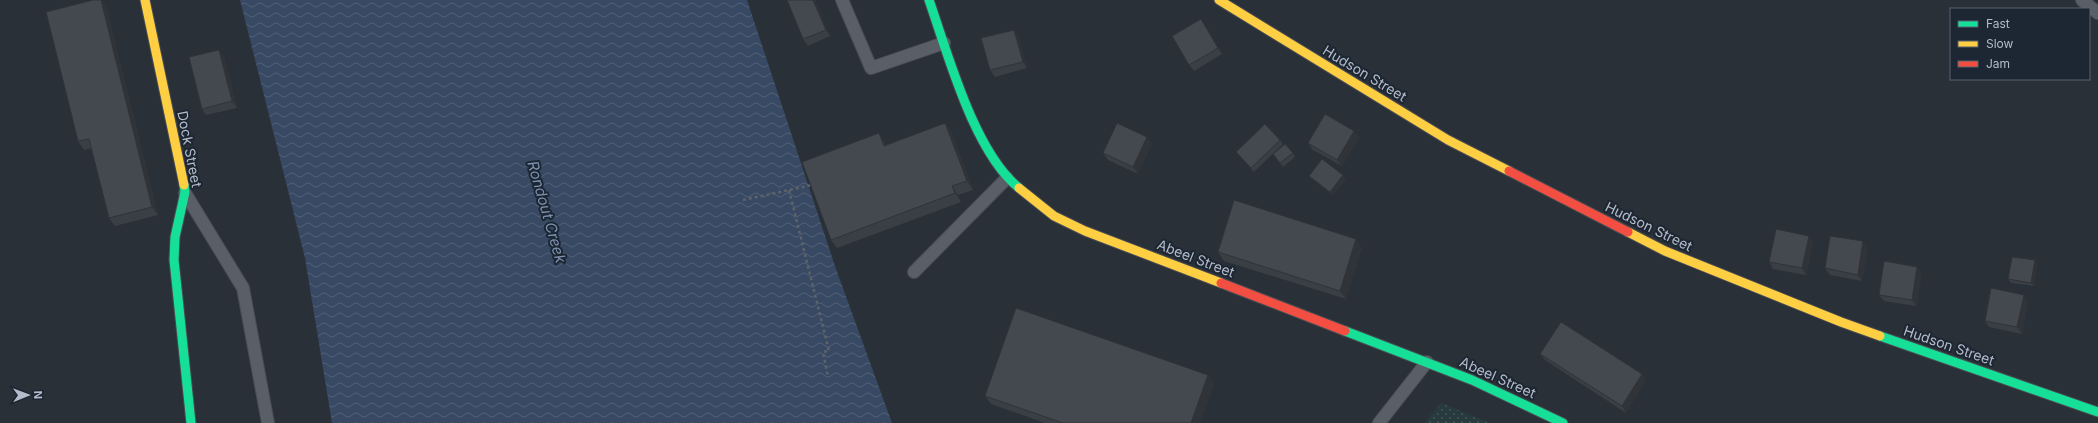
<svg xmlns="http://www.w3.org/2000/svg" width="2098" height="423" viewBox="0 0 2098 423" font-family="Inter,sans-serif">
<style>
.park{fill:url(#park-dots)}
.water{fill:url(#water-waves)}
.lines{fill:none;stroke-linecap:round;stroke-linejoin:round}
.lane-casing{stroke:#484c53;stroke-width:14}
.fast-casing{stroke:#484c53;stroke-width:11}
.slow-casing{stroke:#484c53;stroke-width:11}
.jam-casing{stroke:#484c53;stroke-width:11}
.path{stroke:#5d636a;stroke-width:2.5;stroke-dasharray:3 3;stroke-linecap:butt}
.lane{stroke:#5a5e66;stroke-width:12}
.fast{stroke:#16e098;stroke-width:9}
.slow{stroke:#ffcf43;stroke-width:9}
.jam{stroke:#f24e42;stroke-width:9}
.wall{fill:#3a3f45}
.shaded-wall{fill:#303338}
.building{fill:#444950;stroke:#303338}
.labels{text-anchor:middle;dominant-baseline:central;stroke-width:4;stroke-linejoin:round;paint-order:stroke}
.street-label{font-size:14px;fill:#b4bcc9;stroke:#1d2633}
.water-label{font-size:15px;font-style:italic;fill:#7c92b1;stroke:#1d2633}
</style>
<defs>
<pattern id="park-dots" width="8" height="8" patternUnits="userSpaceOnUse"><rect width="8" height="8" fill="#273a3e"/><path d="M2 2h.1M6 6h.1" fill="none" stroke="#445559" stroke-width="1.8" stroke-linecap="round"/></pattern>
<pattern id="water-waves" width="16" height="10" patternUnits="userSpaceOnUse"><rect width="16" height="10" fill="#384963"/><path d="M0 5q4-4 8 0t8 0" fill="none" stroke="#526178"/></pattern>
</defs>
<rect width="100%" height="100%" fill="#2a3038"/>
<path class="park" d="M 1441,403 L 1490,423 L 1424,423 Z"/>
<path class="water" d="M 240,0 L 747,0 L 836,269 L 892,423 L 332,423 L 305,258 Z"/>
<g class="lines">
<g class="lane-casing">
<path id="lane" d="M 842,0 L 871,68 L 944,43
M 2082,0 L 2098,13
M 185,193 L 243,288 L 268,423
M 914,272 L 1007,178
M 1379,423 L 1427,362"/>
</g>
<g class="fast-casing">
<path id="fast" d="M 929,0 C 948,54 974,152 1019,188
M 184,185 L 185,192 L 175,237 L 174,260 L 191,423
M 1345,331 L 1472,380 L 1563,423
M 1880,336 L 2098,412"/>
</g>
<g class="slow-casing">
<path id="slow" d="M 145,0 L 184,185
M 1219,0 L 1448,140 L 1509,171
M 1019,188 L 1054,216 L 1085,231 L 1221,283
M 1628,232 L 1665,251 L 1841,322 L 1880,336"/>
</g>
<g class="jam-casing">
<path id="jam" d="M 1509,171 L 1628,232
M 1221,283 L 1345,331"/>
</g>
<path class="path" d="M 789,190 L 829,351 L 823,352 L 828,377
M 743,200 L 812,185"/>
<use href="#lane" class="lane"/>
<use href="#fast" class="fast"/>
<use href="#slow" class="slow"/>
<use href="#jam" class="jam"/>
</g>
<path class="wall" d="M 93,0 L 102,0 L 106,6 L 158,215 L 115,226 L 109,218 L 92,148 L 84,150 L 78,141 Z
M 815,0 L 830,36 L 808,46 L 803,39 Z
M 1201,19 L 1222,54 L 1194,71 L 1189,65 Z
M 1018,36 L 1027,68 L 995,77 L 990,70 Z
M 224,56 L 237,108 L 206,115 L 202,109 Z
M 945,123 L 951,131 L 973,190 L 958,195 L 961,202 L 837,248 L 831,240 L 885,142 L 886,145 Z
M 1354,131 L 1359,138 L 1342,166 L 1313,150 L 1308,143 Z
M 1280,140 L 1283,144 L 1254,172 L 1236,152 Z
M 1152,143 L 1138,174 L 1108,160 L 1103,153 Z
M 1293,153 L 1295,157 L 1283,167 L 1275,157 Z
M 1309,176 L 1346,179 L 1333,195 L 1312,179 Z
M 1809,236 L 1813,242 L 1806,275 L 1773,269 L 1769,262 Z
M 1362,248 L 1346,299 L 1224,261 L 1218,252 Z
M 1868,248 L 1862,281 L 1830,275 L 1825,268 Z
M 2035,260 L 2037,264 L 2034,286 L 2011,283 L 2008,279 Z
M 1922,274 L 1916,306 L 1884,301 L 1879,295 Z
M 2028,301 L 2022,334 L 1989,327 L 1985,321 Z
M 1540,354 L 1642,374 L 1646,380 L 1626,413 L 1545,360 Z
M 1214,383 L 1200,423 L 1045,423 L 991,404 L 985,396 Z"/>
<path class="shaded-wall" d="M 101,0 L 102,0 L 106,6 L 158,215 L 152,207 Z
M 813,0 L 815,0 L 830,36 L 826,30 Z
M 1201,19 L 1205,25 L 1222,54 L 1218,48 Z
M 1014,30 L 1018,36 L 1027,68 L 1023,62 Z
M 219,50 L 224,56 L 237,108 L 232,101 Z
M 945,123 L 951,131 L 973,190 L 967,181 Z
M 1354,131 L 1359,138 L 1342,166 L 1337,160 Z
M 879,133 L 885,142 L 890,154 L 884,146 Z
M 1147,137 L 1152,143 L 1138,174 L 1133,167 Z
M 1343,175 L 1346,179 L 1333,195 L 1330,192 Z
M 952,186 L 958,195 L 961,202 L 955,193 Z
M 1809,236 L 1813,242 L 1806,275 L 1802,268 Z
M 1356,239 L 1362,248 L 1346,299 L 1340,291 Z
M 1863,241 L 1868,248 L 1862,281 L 1858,275 Z
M 2035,260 L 2037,264 L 2034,286 L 2031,283 Z
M 1917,267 L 1922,274 L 1916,306 L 1912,300 Z
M 2024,295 L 2028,301 L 2022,334 L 2017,327 Z
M 1642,374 L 1646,380 L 1626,413 L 1622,406 Z
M 1208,375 L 1214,383 L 1200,423 L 1191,423 Z"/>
<path class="building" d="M 93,0 L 101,0 L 152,207 L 109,218 L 89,139 L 78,141 L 46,12 Z
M 787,0 L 813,0 L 826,30 L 803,39 Z
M 1201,19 L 1218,48 L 1189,65 L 1172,36 Z
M 1014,30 L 1023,62 L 990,70 L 981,38 Z
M 219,50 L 232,101 L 202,109 L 189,57 Z
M 1325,114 L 1354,131 L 1337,160 L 1308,143 Z
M 945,123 L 967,181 L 952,186 L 955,193 L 831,240 L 802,162 L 879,133 L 884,146 Z
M 1117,123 L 1147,137 L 1133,167 L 1103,153 Z
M 1265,124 L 1280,140 L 1251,168 L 1236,152 Z
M 1285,144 L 1293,153 L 1280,163 L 1273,154 Z
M 1322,159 L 1343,175 L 1330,192 L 1309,176 Z
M 1234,200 L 1356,239 L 1340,291 L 1218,252 Z
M 1776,229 L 1809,236 L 1802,268 L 1769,262 Z
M 1830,236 L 1863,241 L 1858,275 L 1825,268 Z
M 2012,257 L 2035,260 L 2031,283 L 2008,279 Z
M 1884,261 L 1917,267 L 1912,300 L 1879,295 Z
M 1991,288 L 2024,295 L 2017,327 L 1985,321 Z
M 1016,308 L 1208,375 L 1191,423 L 1063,423 L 985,396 Z
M 1561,322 L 1642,374 L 1622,406 L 1540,354 Z"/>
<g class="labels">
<g class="street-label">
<text transform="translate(1365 73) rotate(31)">Hudson Street</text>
<text transform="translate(190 149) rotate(79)">Dock Street</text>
<text transform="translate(1649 226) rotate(26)">Hudson Street</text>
<text transform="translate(1196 258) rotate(21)">Abeel Street</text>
<text transform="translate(1949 345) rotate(19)">Hudson Street</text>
<text transform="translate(1498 377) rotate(24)">Abeel Street</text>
</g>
<g class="water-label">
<text transform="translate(547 212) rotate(74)">Rondout Creek</text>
</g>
</g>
<rect x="1950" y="8" width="140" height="72" fill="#1d2633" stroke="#59626f"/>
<rect x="1958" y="21" width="20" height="6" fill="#16e098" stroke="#59626f"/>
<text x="1986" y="28" font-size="12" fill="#b4bcc9">Fast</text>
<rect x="1958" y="41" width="20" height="6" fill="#ffcf43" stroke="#59626f"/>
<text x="1986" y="48" font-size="12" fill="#b4bcc9">Slow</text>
<rect x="1958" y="61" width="20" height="6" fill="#f24e42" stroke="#59626f"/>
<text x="1986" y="68" font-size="12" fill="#b4bcc9">Jam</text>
<g transform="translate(28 395) rotate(89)" stroke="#1d2633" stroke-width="3" paint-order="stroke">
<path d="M0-3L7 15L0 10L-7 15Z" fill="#b4bcc9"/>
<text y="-6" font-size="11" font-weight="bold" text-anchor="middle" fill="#b4bcc9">N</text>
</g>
</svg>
